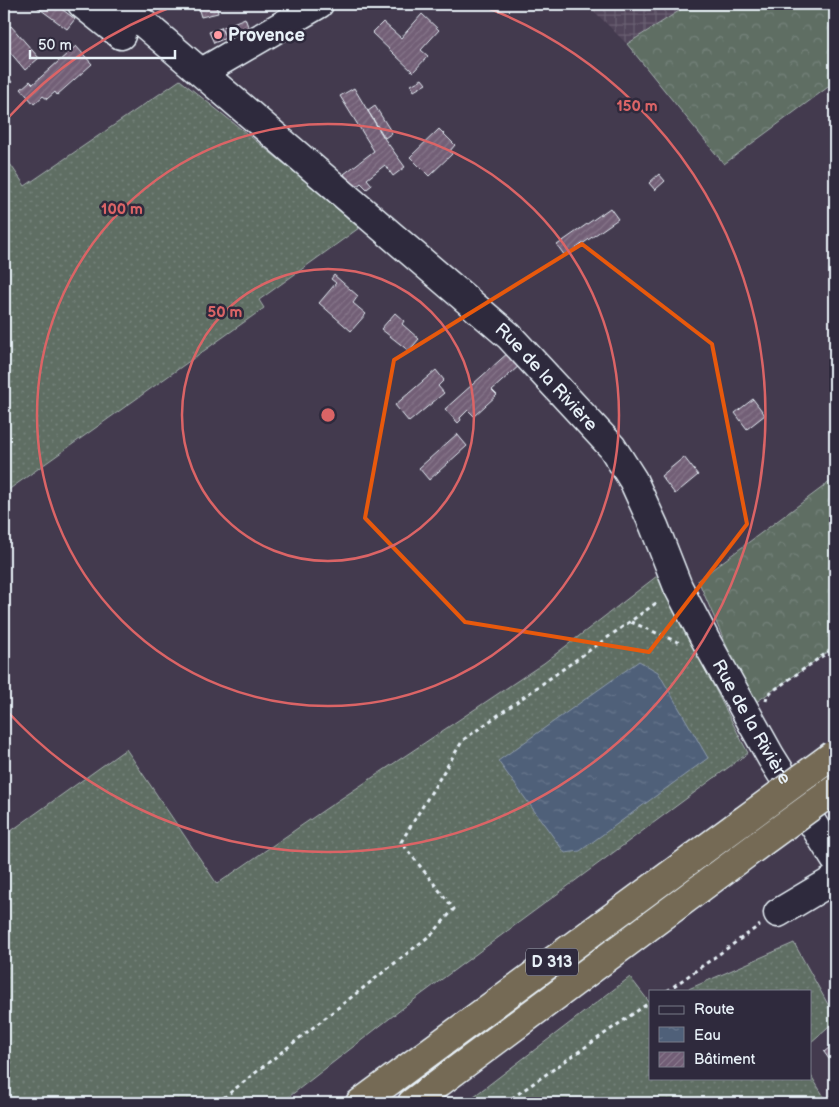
<svg xmlns="http://www.w3.org/2000/svg" width="839" height="1107" viewBox="0 0 839 1107" font-family="'Balsamiq Sans',sans-serif">
<style>
.industrial{fill:url(#industrial-grid)}
.grass{fill:url(#grass-dots);stroke:#a4b0ae}
.forest{fill:url(#forest-crowns);stroke:#a4b0ae}
.water{fill:url(#water-ripples);stroke:#8c9aac}
.building{fill:url(#building-hatch);stroke:#e8f1f8}
.lines{fill:none;stroke-linecap:round;stroke-linejoin:round}
.minor-casing{stroke:#e8f1f8;stroke-width:31}
.highway-casing{stroke:#e8f1f8;stroke-width:31}
.path{stroke:#e8f1f8;stroke-width:3;stroke-dasharray:4 4;stroke-linecap:butt}
.minor{stroke:#2f2a3d;stroke-width:28}
.highway{stroke:#756a55;stroke-width:28}
.highway-bridge-casing{stroke:#e8f1f8;stroke-width:31;stroke-linecap:butt}
.highway-bridge{stroke:#756a55;stroke-width:28}
.marked{fill:none;stroke:#e8590c;stroke-width:4;stroke-linejoin:round}
.ring{fill:none;stroke:#db6466;stroke-width:2.5}
.poi-dot{fill:#ff9aa2;stroke:#2f2a3d;stroke-width:2}
.labels{text-anchor:middle;dominant-baseline:central;stroke-width:5;stroke-linejoin:round;paint-order:stroke}
.shield{fill:#2f2a3d;stroke:#b0b5c0;stroke-width:1}
.shield-label{font-size:16px;font-weight:bold;fill:#e8f1f8}
.poi-label{font-size:18px;font-weight:bold;fill:#e8f1f8;stroke:#2f2a3d;text-anchor:start}
.street-label{font-size:18px;fill:#e8f1f8;stroke:#2f2a3d}
.centre{fill:#db6466;stroke:#2f2a3d;stroke-width:2.5}
.ring-label{font-size:15px;text-anchor:middle;font-weight:bold;fill:#db6466;stroke:#2f2a3d;stroke-width:5;stroke-linejoin:round;paint-order:stroke}
</style>
<defs>
<pattern id="industrial-grid" width="8" height="8" patternUnits="userSpaceOnUse" patternTransform="scale(1.25)"><rect width="8" height="8" fill="#51455a"/><path d="M0 4h8M4 0v8" fill="none" stroke="#6a6072"/></pattern>
<pattern id="grass-dots" width="8" height="8" patternUnits="userSpaceOnUse" patternTransform="scale(1.25)"><rect width="8" height="8" fill="#5f6e64"/><path d="M2 2h.1M6 6h.1" fill="none" stroke="#76837b" stroke-width="1.8" stroke-linecap="round"/></pattern>
<pattern id="forest-crowns" width="20" height="18" patternUnits="userSpaceOnUse" patternTransform="scale(1.25)"><rect width="20" height="18" fill="#5f6e64"/><path d="M2 6a3 3 0 1 1 6 0M12 15a3 3 0 1 1 6 0" fill="none" stroke="#76837b"/></pattern>
<pattern id="water-ripples" width="26" height="14" patternUnits="userSpaceOnUse" patternTransform="scale(1.25)"><rect width="26" height="14" fill="#4f6079"/><path d="M2 4q2-2 4 0t4 0M15 11q2-2 4 0t4 0" fill="none" stroke="#68778d"/></pattern>
<pattern id="building-hatch" width="6" height="6" patternUnits="userSpaceOnUse" patternTransform="scale(1.25)"><rect width="6" height="6" fill="#725e76"/><path d="M-1 1l2-2M0 6l6-6M5 7l2-2" fill="none" stroke="#86768a"/></pattern>
</defs>
<rect width="100%" height="100%" fill="#433a4e"/>
<filter id="ink" filterUnits="userSpaceOnUse"><feTurbulence type="fractalNoise" baseFrequency=".02" numOctaves="2"/><feDisplacementMap in="SourceGraphic" scale="10" xChannelSelector="R" yChannelSelector="G"/><feConvolveMatrix kernelMatrix="1 2 1 2 8 2 1 2 1" color-interpolation-filters="sRGB"/></filter>
<g filter="url(#ink)">
<path class="industrial" d="M 587,4 L 690,4 L 627,44 Z"/>
<path class="grass" d="M 180,80 L 297,174 L 359,228 L 259,300 L 264,308 L 4,493 L 4,155 L 25,186 Z
M 657,576 L 748,753 L 403,1008 L 281,1103 L 4,1103 L 4,836 L 126,749 L 217,884 L 324,810 L 544,663 Z
M 794,943 L 835,1017 L 835,1021 L 810,1043 L 810,991 L 684,991 Z
M 630,977 L 650,1003 L 650,1078 L 810,1078 L 810,1074 L 826,1100 L 835,1095 L 835,1103 L 465,1103 Z"/>
<path class="forest" d="M 690,4 L 835,4 L 835,82 L 724,164 L 627,44 Z
M 835,478 L 835,647 L 752,705 L 698,580 Z"/>
<path class="water" d="M 639,661 L 658,672 L 708,758 L 580,851 L 565,853 L 498,761 Z"/>
<path class="building" d="M 40,4 L 55,4 L 75,19 L 67,29 L 37,7 Z
M 194,4 L 220,4 L 216,5 L 218,13 L 201,17 L 198,7 L 195,8 Z
M 422,14 L 439,30 L 421,50 L 428,56 L 413,72 L 372,33 L 383,22 L 401,38 Z
M 245,18 L 249,29 L 226,38 L 221,28 Z
M 11,26 L 39,58 L 25,70 L 4,45 L 4,32 Z
M 221,28 L 226,38 L 214,43 L 209,32 Z
M 76,46 L 92,64 L 57,95 L 55,92 L 47,99 L 43,96 L 34,104 L 21,89 L 30,81 L 33,84 Z
M 4,72 L 12,82 L 4,89 Z
M 422,79 L 426,84 L 414,91 L 411,85 Z
M 354,88 L 384,138 L 405,167 L 393,176 L 385,165 L 367,179 L 372,185 L 367,189 L 361,183 L 354,189 L 344,174 L 374,151 L 340,96 Z
M 375,106 L 392,133 L 385,138 L 368,111 Z
M 439,129 L 455,145 L 450,151 L 452,154 L 429,176 L 410,157 Z
M 659,174 L 665,181 L 655,190 L 649,183 Z
M 610,208 L 618,219 L 565,256 L 557,245 Z
M 334,275 L 358,296 L 353,303 L 366,314 L 351,331 L 319,303 L 336,283 L 331,279 Z
M 395,313 L 404,321 L 402,324 L 419,339 L 409,351 L 381,329 Z
M 509,352 L 520,365 L 492,390 L 497,395 L 474,416 L 468,410 L 460,418 L 461,420 L 458,423 L 445,409 Z
M 436,370 L 444,380 L 438,386 L 444,393 L 409,422 L 395,405 Z
M 753,399 L 765,415 L 747,429 L 735,413 Z
M 457,434 L 467,446 L 429,480 L 419,468 Z
M 684,457 L 698,475 L 675,494 L 661,476 Z
M 835,1043 L 835,1054 L 829,1059 L 824,1052 Z"/>
<g class="lines">
<g class="minor-casing">
<g id="minor">
<path d="M 82,4 L 121,35"/>
<path id="s1" d="M 121,4 L 509,336 L 612,447 L 633,480 L 654,526 L 678,587 L 705,639 L 771,757 L 835,859"/>
<path d="M 202,72 L 319,4"/>
<path d="M 778,913 L 835,879"/>
</g>
</g>
<g class="highway-casing">
<path id="highway" d="M 360,1103 L 743,821
M 412,1103 L 761,843"/>
</g>
<path class="path" d="M 631,622 L 680,643
M 766,701 L 767,695 L 835,647
M 667,991 L 760,925
M 217,1103 L 433,933 L 454,909 L 401,842 L 463,740 L 659,601
M 505,1103 L 650,1002"/>
<use href="#minor" class="minor"/>
<use href="#highway" class="highway"/>
<g class="highway-bridge-casing">
<path id="highway-bridge" d="M 743,821 L 833,755
M 761,843 L 835,789"/>
</g>
<use href="#highway-bridge" class="highway-bridge"/>
</g>
</g>
<path class="marked" d="M 582,244 L 712,344 L 747,524 L 649,652 L 465,622 L 365,518 L 394,360 Z"/>
<g class="ring">
<circle cx="328" cy="415" r="146"/>
<circle cx="328" cy="415" r="291"/>
<path d="M6 120A437 437 0 0 1 179 4M477 4A437 437 0 1 1 6 710"/>
</g>
<circle class="poi-dot" cx="218" cy="35" r="5"/>
<g class="labels">
<rect class="shield" x="526" y="948.5" width="52" height="27" rx="4"/>
<g class="shield-label">
<text x="552" y="962">D 313</text>
</g>
<g class="poi-label">
<text x="228" y="35">Provence</text>
</g>
<g class="street-label">
<text stroke="none"><textPath href="#s1" startOffset="566">Rue de la Rivière</textPath></text>
<text stroke="none"><textPath href="#s1" startOffset="971">Rue de la Rivière</textPath></text>
</g>
</g>
<circle cx="328" cy="415" r="8" class="centre"/>
<g class="ring-label">
<text x="637" y="111">150 m</text>
<text x="122" y="214">100 m</text>
<text x="225" y="317">50 m</text>
</g>
<rect width="839" height="1107" fill="none" stroke="#2f2a3d" stroke-width="20"/>
<rect x="10" y="10" width="819" height="1087" fill="none" stroke="#e8f1f8" stroke-width="2" filter="url(#ink)"/>
<rect x="649" y="990" width="162" height="90" fill="#2f2a3d" stroke="#797a88"/>
<rect x="659" y="1006" width="25" height="8" fill="#2f2a3d" stroke="#797a88"/>
<text x="694" y="1014" font-size="15" fill="#e8f1f8">Route</text>
<rect x="659" y="1027" width="25" height="15" fill="url(#water-ripples)" stroke="#797a88"/>
<text x="694" y="1040" font-size="15" fill="#e8f1f8">Eau</text>
<rect x="659" y="1052" width="25" height="15" fill="url(#building-hatch)" stroke="#797a88"/>
<text x="694" y="1064" font-size="15" fill="#e8f1f8">Bâtiment</text>
<path d="M30 50v8h145v-8" fill="none" stroke="#e8f1f8" stroke-width="2.5"/>
<text x="38" y="50" font-size="15" fill="#e8f1f8" stroke="#2f2a3d" stroke-width="4" paint-order="stroke">50 m</text>
</svg>
